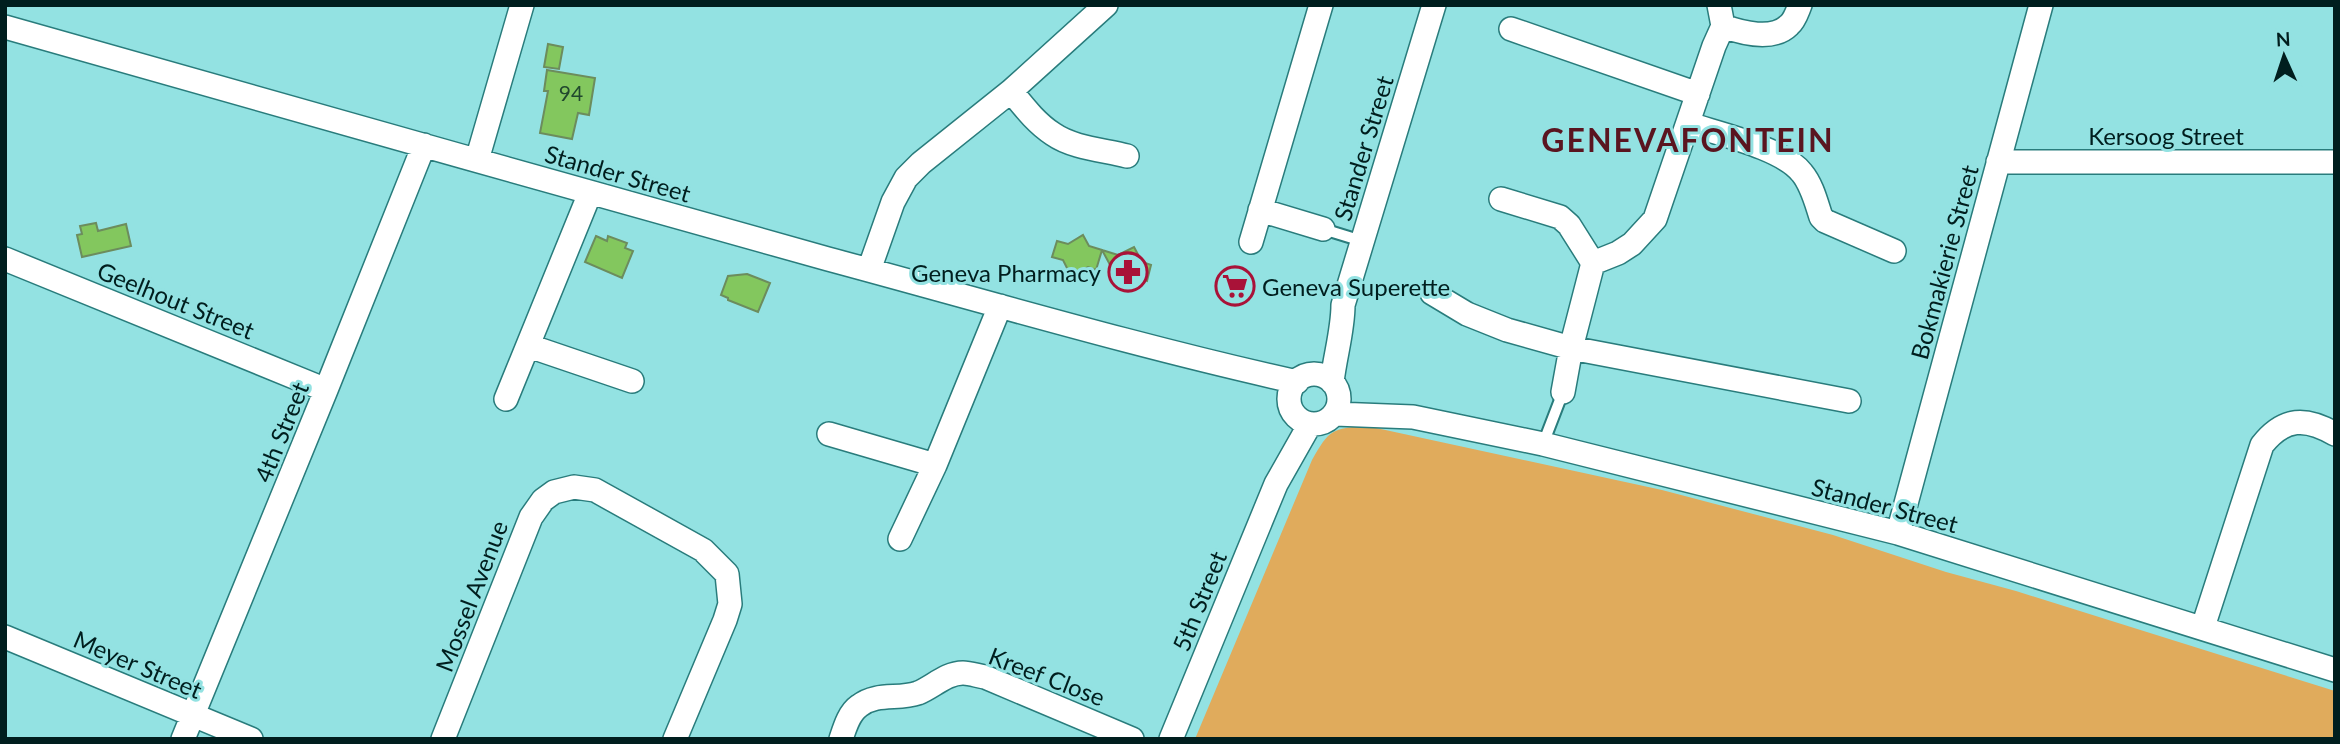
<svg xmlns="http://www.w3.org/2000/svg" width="2340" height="744" viewBox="0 0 2340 744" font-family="Lato,sans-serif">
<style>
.green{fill:#e0ab5c}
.building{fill:#83c75e;stroke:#6c8c5d;stroke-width:2}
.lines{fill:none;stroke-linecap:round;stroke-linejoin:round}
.lane-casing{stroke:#297c7c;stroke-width:14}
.street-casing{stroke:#297c7c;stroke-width:26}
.lane{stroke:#fff;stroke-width:10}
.street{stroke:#fff;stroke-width:23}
.labels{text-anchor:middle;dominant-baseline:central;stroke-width:6;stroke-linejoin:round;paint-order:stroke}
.number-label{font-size:21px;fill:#21482e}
.street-label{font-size:24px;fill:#001e1e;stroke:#93e2e2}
.poi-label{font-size:24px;fill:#001e1e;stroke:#93e2e2;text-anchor:end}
.district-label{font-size:32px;font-weight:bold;letter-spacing:2px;fill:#5a1520;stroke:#93e2e2}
</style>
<rect width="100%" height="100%" fill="#93e2e2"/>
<path class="green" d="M 1367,426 L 1662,490 L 1833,535 L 1946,572 L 2016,591 L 2335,691 L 2335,739 L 1195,739 L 1312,460 C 1329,430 1332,428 1367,426 Z"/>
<path class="building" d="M 548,44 L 563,47 L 559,69 L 544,67 Z
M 547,70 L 595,78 L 589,115 L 578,113 L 572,139 L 540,133 L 548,91 L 544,91 Z
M 96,223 L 98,231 L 126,224 L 131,246 L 82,257 L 77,235 L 82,234 L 80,226 Z
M 1083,235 L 1089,246 L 1102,250 L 1096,270 L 1088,267 L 1071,276 L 1063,260 L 1052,257 L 1057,241 L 1068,244 Z
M 596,236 L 607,241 L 608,236 L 627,243 L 625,248 L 633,251 L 622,278 L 585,262 Z
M 1134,247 L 1142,262 L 1151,265 L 1147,281 L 1139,278 L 1122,287 L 1102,250 L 1118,255 Z
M 747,274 L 770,283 L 758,312 L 728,300 L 728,298 L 721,295 L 728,276 Z"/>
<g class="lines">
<g class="lane-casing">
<path id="lane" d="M 1323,229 L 1362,241
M 1543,444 L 1563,392"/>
</g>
<g class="street-casing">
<path id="street" d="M 1719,5 L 1723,26
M 5,27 C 280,104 553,183 828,259 C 984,301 1139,347 1297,382
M 1511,29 L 1698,94
M 1011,91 C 1024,107 1036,123 1053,134 C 1073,148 1104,150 1127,156
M 1689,124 C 1719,134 1783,148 1802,173 C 1812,185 1816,202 1821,217 L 1825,221 L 1894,251
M 477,160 L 522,5
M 1998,162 L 2335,162
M 1501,199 L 1560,217 L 1569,225 L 1593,263
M 1260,210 L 1323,229
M 1251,242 L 1321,5
M 5,259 L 326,390
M 869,270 L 893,202 L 906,178 L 921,163 L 1011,91 L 1106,5
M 1432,293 L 1467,314 L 1507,330 L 1571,348 L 1849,401
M 529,346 L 632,381
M1289 399a25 25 0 1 1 50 0a25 25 0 1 1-50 0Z
M 1332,382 C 1335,356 1343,330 1343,305 L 1434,5
M 1563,392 L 1571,348 L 1593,263 L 1618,253 L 1632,244 L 1655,219 L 1714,46 L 1723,26 C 1742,33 1773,41 1789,25 C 1795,20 1797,12 1800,5
M 506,399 L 590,193
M 1335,414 L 1413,417 L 1543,444 L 1898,533 L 2335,670
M 829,434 L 935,465
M 1898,533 L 2041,5
M 900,539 L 935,465 L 1000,306
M 2203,627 L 2262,445 C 2284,417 2306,417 2335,434
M 5,637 L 251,739
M 183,739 L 326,390 L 424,145
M 443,739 L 531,517 L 543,500 L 554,492 L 574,487 L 595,490 L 703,550 L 727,574 L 730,604 L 725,620 L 675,739
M 841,739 C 845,727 849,713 859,706 C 877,692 898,700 918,693 C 933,687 946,673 963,673 C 970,673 978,676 985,677 L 1132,739
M 1171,739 L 1276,484 L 1310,424"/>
</g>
<use href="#lane" class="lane"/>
<use href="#street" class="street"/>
</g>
<defs>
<g id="pharmacy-ring" transform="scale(2.0125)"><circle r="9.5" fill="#93e2e2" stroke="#a91238" stroke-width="1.5"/><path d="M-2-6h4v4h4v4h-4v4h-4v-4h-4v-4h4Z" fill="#a91238"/></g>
<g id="supermarket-ring" transform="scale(2.0125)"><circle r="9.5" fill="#93e2e2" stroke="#a91238" stroke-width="1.5"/><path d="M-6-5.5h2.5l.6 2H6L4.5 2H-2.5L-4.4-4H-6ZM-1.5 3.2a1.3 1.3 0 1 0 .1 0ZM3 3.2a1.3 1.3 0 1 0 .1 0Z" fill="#a91238"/></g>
</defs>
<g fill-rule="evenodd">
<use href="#pharmacy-ring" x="1128" y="272"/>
<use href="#supermarket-ring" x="1235" y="286"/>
</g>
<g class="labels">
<g class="number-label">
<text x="571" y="92">94</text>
</g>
<g class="street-label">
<text x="2166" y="135">Kersoog Street</text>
<text transform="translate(1363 148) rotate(-73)">Stander Street</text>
<text transform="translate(618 173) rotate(16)">Stander Street</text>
<text transform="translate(1944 262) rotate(-75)">Bokmakierie Street</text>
<text transform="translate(176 300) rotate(22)">Geelhout Street</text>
<text transform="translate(281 432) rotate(-68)">4th Street</text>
<text transform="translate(1885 505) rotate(15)">Stander Street</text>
<text transform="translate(471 596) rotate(-69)">Mossel Avenue</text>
<text transform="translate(1199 601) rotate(-68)">5th Street</text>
<text transform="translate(138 664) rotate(23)">Meyer Street</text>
<text transform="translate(1047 676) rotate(21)">Kreef Close</text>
</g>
<g class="poi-label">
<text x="1101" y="272">Geneva Pharmacy</text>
<text x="1262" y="286" text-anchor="start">Geneva Superette</text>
</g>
<g class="district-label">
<text x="1688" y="139">GENEVAFONTEIN</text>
</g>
</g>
<rect width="2340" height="744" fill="none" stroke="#001e1e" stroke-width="14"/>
<g transform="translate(2284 56) rotate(357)" stroke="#93e2e2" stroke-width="5" paint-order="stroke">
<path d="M0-5L12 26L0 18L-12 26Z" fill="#001e1e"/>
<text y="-10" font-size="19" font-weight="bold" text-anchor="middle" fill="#001e1e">N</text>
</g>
</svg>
